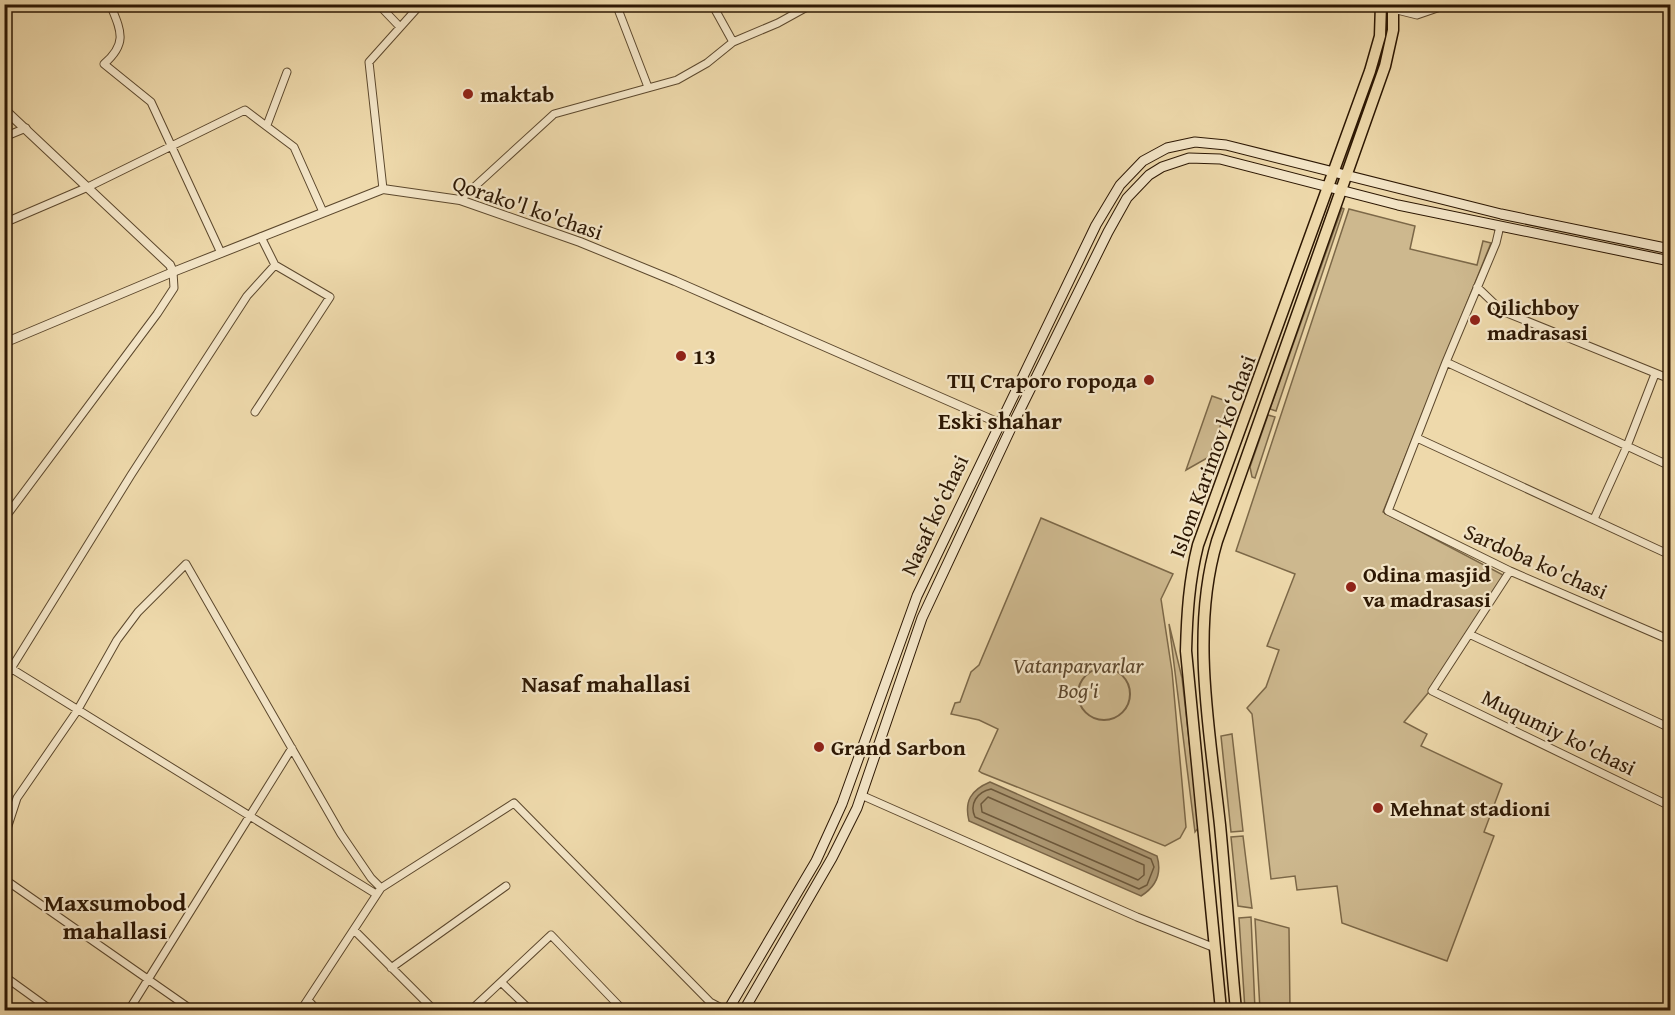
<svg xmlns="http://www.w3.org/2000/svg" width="1675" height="1015" viewBox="0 0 1675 1015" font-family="'Gentium Book Plus',serif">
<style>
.green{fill:#cdb88e;stroke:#7c6848;stroke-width:1.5}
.water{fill:#ac9772;stroke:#796446;stroke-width:1.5}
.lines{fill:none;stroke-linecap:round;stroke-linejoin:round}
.shore{stroke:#6c573a;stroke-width:1.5}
.stream{stroke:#796446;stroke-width:2}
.minor-casing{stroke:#5c482d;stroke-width:9}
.tertiary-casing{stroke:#5c482d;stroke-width:10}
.secondary-casing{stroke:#2c1703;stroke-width:11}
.primary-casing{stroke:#2c1703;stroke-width:13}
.minor{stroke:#f4e6c8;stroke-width:7}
.tertiary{stroke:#f4e6c8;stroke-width:8}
.secondary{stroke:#f4e6c8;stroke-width:9}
.primary{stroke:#eed9ab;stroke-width:10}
.poi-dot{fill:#8f2418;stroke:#f4e6c8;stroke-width:2}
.labels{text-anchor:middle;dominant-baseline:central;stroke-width:4.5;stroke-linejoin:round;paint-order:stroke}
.poi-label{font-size:22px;font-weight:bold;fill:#2c1703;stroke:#f4e6c8;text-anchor:start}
.street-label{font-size:22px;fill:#2c1703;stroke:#f4e6c8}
.park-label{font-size:22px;font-style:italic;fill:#5c472d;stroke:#f4e6c8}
.neighbourhood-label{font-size:24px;font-weight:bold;fill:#2c1703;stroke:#f4e6c8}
</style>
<rect width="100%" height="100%" fill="#eed9ab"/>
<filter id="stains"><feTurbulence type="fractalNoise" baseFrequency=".00333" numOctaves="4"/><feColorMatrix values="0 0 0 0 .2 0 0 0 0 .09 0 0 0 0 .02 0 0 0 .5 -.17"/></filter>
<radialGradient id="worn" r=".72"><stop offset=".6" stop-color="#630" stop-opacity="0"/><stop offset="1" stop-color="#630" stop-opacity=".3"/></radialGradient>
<path class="green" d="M 1342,208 L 1344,209 L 1276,411 L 1270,409 Z
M 1349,209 L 1415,226 L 1410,249 L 1477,265 L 1483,241 L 1491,243 L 1383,512 L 1505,576 L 1433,687 L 1404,722 L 1427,734 L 1421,746 L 1502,784 L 1484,832 L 1494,836 L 1447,961 L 1342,923 L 1337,886 L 1297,890 L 1295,876 L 1271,879 L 1252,714 L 1247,708 L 1266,687 L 1279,650 L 1267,646 L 1295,574 L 1236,551 Z
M 1212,396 L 1229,402 L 1209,457 L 1186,470 Z
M 1268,415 L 1275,417 L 1255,478 L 1252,477 L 1250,467 Z
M 1041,518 L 1173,574 L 1161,599 L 1172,671 L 1186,827 L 1180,838 L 1165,846 L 982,773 L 979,771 L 998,729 L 979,720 L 951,714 L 955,703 L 960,702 L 971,672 L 979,665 Z
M 1169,624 L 1182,678 L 1199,827 L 1195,832 Z
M 1232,734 L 1243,831 L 1231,832 L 1221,736 Z
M 1243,836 L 1252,908 L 1238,906 L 1231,837 Z
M 1251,917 L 1255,1010 L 1245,1010 L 1239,918 Z
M 1255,919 L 1289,928 L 1290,1010 L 1260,1010 Z"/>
<path class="water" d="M 990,782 L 1157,856 C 1162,873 1157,886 1141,896 L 969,821 C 964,801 971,790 990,782 Z"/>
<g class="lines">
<path class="shore" d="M 991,789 L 1151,859 L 1154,867 L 1147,885 L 1139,889 L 975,817 C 969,804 977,792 991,789 Z
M 988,797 L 1144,865 L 1144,875 L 1138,880 L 982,812 L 981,804 Z"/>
<path class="stream" d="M1078 694a26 26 0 1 1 52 0a26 26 0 1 1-52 0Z"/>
<g class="minor-casing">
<path id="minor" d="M 110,4 C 121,31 128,43 104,64 L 151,102 L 221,253
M 378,4 L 400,27
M 616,4 L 648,87
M 712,4 L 733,42
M 1393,9 L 1417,15 L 1449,4
M 267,125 L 287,72
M 4,137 L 26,128
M 383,189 L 369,62 L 421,4
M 460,200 L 554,114 L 677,80 L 707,63 L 733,42 L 778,23 L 807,7 L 805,4
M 4,223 L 88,187 L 245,110 L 294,147 L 323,212
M 1500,226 L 1496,243 L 1446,362 L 1388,511 L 1510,571 L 1670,640
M 1477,287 L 1502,311 L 1670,379
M 1446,362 L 1670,466
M 255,412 L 330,297 L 275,265
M 1417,438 L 1670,555
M 4,519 L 157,314 L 174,288 L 173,272
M 1594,519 L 1627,446 L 1655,374
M 1510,571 L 1432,691 L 1670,806
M 1469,634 L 1670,728
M 12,669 L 376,894
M 4,680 L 131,475 L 247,296 L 275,265 L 261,237
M 861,795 L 1137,917 L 1215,948
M 4,838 L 17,798 L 77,711 L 117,640 L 138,612 L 186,564 L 341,834 L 371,878 L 381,888
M 10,883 L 192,1010
M 354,930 L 434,1010
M 391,968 L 506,886
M 4,976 L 51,1010
M 501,982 L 530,1010
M 308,1000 L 317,1010
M 129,1010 L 292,748
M 301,1010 L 381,888 L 514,803 L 710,1002 L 725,1010
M 471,1010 L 551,935 L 623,1010"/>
</g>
<g class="tertiary-casing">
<path id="tertiary" d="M 4,109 L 170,265 L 173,272
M 4,343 L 173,272 L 383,189 L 460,200 L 580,242 L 675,281 L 999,423"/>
</g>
<g class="secondary-casing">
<path id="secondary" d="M 728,1010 L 816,861 L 842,804 L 917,596 L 1096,225 L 1120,185 L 1143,161 L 1167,148 L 1195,142 L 1226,145 L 1501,214 L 1670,249
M 744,1010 L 832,858 L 857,808 L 922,618 L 1011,428 L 1108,232 L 1127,198 L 1149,175 L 1162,167 L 1189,158 L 1220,159 L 1398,205 L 1670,261"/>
</g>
<g class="primary-casing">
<path id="primary" d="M 1221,1010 L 1186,651 C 1187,614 1189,581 1198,545 L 1370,71 L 1380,36 L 1381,4
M 1236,1010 C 1230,949 1226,887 1220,825 C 1210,732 1190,632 1217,541 L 1385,66 L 1393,30 L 1393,4"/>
</g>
<use href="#minor" class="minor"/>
<use href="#tertiary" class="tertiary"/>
<use href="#secondary" class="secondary"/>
<use href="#primary" class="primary"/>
</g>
<g class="poi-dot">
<circle cx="468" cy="94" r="6"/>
<circle cx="1475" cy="320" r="6"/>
<circle cx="681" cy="356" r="6"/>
<circle cx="1149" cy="380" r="6"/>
<circle cx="1351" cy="587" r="6"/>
<circle cx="819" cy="747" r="6"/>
<circle cx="1378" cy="808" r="6"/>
</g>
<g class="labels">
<g class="poi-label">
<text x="480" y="94">maktab</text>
<text x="1487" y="307">Qilichboy<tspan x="1487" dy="25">madrasasi</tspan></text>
<text x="693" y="356">13</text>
<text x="1137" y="380" text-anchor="end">ТЦ Старого города</text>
<text x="1363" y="574">Odina masjid<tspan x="1363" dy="25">va madrasasi</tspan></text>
<text x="831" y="747">Grand Sarbon</text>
<text x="1390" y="808">Mehnat stadioni</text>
</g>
<g class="street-label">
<text transform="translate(528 207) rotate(19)">Qorako'l ko'chasi</text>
<text transform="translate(1212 456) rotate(-70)">Islom Karimov ko‘chasi</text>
<text transform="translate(934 515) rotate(-65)">Nasaf ko‘chasi</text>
<text transform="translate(1536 561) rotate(24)">Sardoba ko'chasi</text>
<text transform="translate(1559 732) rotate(26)">Muqumiy ko'chasi</text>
</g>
<g class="park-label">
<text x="1078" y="665">Vatanparvarlar<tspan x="1078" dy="25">Bog'i</tspan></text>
</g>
<g class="neighbourhood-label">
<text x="1000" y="420">Eski shahar</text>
<text x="606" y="683">Nasaf mahallasi</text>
<text x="115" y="902">Maxsumobod<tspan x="115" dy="28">mahallasi</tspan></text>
</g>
</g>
<rect width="1675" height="1015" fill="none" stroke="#eed9ab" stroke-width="24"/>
<rect x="6" y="6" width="1663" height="1003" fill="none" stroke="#2c1703" stroke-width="3"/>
<rect x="12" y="12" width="1651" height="991" fill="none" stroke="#2c1703" stroke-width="1.5"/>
<rect width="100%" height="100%" filter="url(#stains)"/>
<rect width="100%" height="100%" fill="url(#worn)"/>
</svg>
